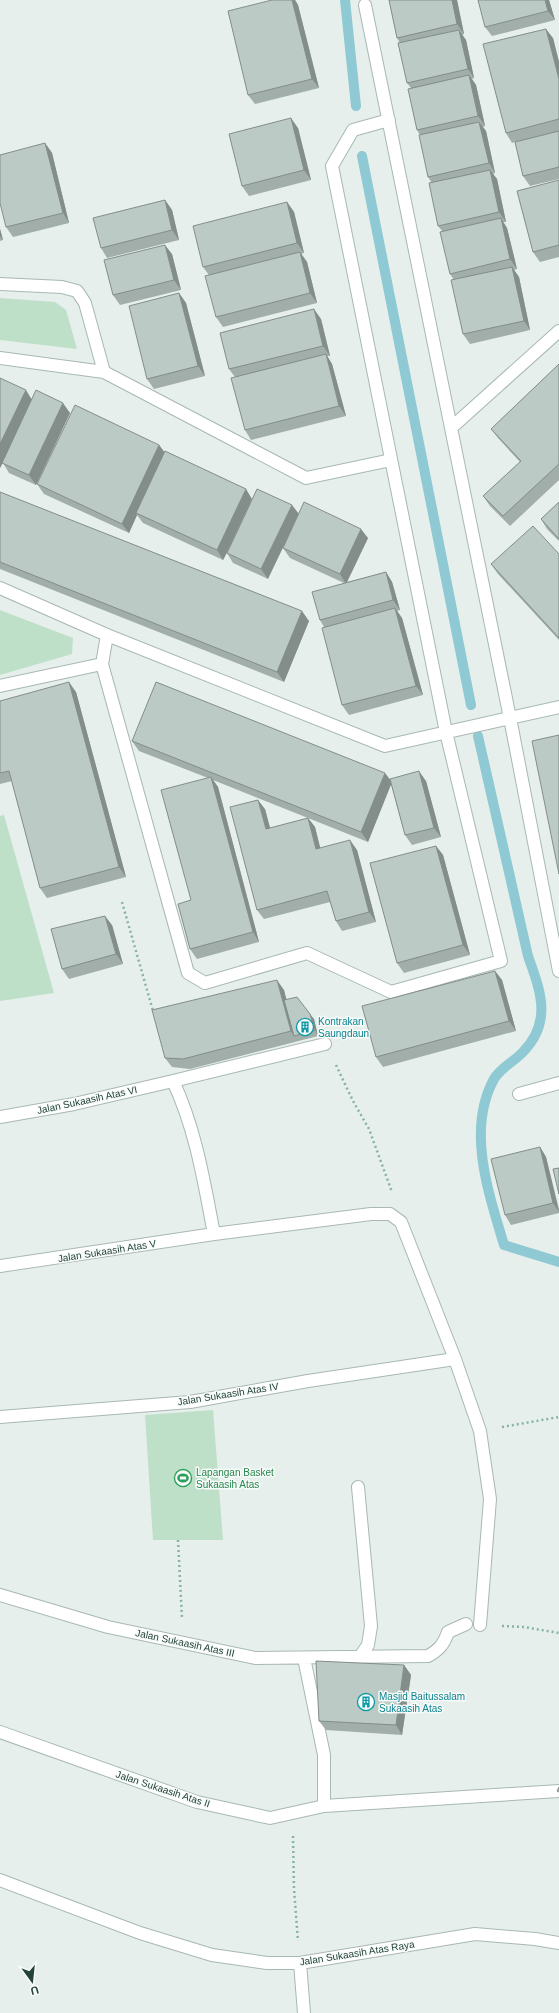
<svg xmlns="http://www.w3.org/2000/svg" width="559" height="2013" viewBox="0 0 559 2013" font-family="Helvetica,sans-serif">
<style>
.green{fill:#bfe0c8}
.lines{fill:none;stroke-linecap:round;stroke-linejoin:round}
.stream{stroke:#8ec9d4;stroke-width:10}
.minor-casing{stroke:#a8b8b2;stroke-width:14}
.path{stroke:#86b3a5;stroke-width:2.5;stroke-dasharray:2 3;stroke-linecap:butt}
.minor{stroke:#fff;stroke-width:12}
.wall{fill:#a1aea9}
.shaded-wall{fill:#838d89}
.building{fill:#bbcac4;stroke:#838d89}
.labels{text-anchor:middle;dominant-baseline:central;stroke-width:3;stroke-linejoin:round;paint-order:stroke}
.culture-label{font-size:10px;fill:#0d838f;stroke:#f7fbf9;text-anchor:start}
.street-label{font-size:10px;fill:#24423a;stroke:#f7fbf9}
.leisure-label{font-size:10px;fill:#27864d;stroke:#f7fbf9;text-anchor:start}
</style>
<rect width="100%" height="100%" fill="#e6efeb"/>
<path class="green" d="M 0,298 L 55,302 L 66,310 L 77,349 L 0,340 Z
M 0,610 L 73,638 L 72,654 L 0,675 Z
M 4,815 L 54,993 L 0,1001 L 0,816 Z
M 213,1410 L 223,1540 L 153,1540 L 145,1415 Z"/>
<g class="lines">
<path class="stream" d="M 345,0 L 356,106
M 362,156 L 471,705
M 478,736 L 528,956 C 540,990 553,1021 523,1052 C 515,1061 500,1068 494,1079 C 466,1130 489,1194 504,1245 L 559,1262"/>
<g class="minor-casing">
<path id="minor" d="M 365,5 L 510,718 L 559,971
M 0,284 L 62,287 L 77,291 L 85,303 L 104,372
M 0,358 L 104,372 L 306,478 L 391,460
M 451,428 L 559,331
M 0,588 L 107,635 L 385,746 L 559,707
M 102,664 L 188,973 L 205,983 L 307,953 L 391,992 L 501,961 L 446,732 L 332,166 L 353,130 L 389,120
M 0,686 L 102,664 L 107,635
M 173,1081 L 325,1044
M 519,1094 L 559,1083
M 0,1117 L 74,1104 L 173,1081 C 196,1130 204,1182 214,1234
M 0,1266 L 214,1234 L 371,1214 L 390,1214 L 401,1222 L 455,1359 L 480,1431 L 490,1499 L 480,1625
M 0,1417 L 190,1402 L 308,1381 L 455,1359
M 358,1487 L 371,1626 L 368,1645 L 359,1658
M 0,1595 L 108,1627 L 255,1658 L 428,1656 C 439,1650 444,1644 448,1632 L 466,1624
M 0,1732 L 197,1802 L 270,1818 L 324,1806 L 324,1755 L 304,1658
M 324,1806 L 559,1791
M 0,1880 L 140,1933 L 212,1955 L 267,1963 L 300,1963 L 475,1934 L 535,1939 L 559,1943
M 300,1963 L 304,2013"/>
</g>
<path class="path" d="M 122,902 L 153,1011
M 336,1065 L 353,1101 L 369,1129 L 392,1192
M 502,1427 L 559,1417
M 178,1540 L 182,1619
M 502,1626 L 524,1627 L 559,1633
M 293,1836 L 294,1889 L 298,1941"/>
<use href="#minor" class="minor"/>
</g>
<path class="wall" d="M 272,0 L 295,0 L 298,5 L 319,88 L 255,104 L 248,95 Z
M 389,0 L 457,0 L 464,34 L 462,35 L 466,40 L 474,78 L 472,79 L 476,85 L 485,126 L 483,127 L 486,131 L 495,173 L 493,174 L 497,179 L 506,222 L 503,222 L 507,228 L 517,269 L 514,270 L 519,277 L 530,330 L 470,344 L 463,334 L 454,280 L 450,274 L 443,232 L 438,226 L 432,183 L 428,177 L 420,135 L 417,130 L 411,88 L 407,83 L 400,43 L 397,38 Z
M 549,0 L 555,20 L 492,36 L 485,27 Z
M 553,38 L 559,62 L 559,179 L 530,186 L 523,176 L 515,142 L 512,143 L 506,133 Z
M 298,128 L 311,180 L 249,196 L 242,186 Z
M 45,143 L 52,153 L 69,223 L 13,237 L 6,227 Z
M 559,180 L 559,257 L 540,262 L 533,252 Z
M 165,200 L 172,210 L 179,240 L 107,258 L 101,248 Z
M 287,202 L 294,212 L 304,253 L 301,254 L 307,262 L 317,303 L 223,327 L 216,317 L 209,275 L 203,267 Z
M 0,229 L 3,240 L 0,241 Z
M 172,254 L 181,290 L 120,305 L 113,295 Z
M 179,293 L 186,303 L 205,376 L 154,389 L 147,379 Z
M 321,319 L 330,356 L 327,356 L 332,364 L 346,416 L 251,440 L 245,430 L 235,377 L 229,369 Z
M 559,364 L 559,480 L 510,526 L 490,506 L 483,496 L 520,462 L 498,438 L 491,429 Z
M 0,378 L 32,399 L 70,413 L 36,485 L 9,473 L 3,463 L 0,468 Z
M 159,445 L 164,452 L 246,489 L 268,579 L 233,563 L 227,553 L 223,560 L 143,523 L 137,515 L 129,533 L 44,494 L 37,484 Z
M 0,492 L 309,621 L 284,682 L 0,569 Z
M 559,502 L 559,541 L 547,529 L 541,519 Z
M 368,538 L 347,582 L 386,572 L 392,582 L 400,610 L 397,611 L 402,618 L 423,695 L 349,715 L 342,705 L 324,627 L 320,620 L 344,583 L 290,558 L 283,548 Z
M 559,554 L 559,640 L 498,574 L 491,564 Z
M 76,692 L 126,877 L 47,898 L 40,888 L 12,781 L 0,784 L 0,701 Z
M 132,741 L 390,780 L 426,781 L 441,837 L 412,845 L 405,835 L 391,784 L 368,842 L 308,818 L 315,827 L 320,848 L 357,850 L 376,922 L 342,931 L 336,921 L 330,902 L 264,919 L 257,910 L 265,809 L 270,828 L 308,818 L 213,780 L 218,787 L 259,942 L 197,959 L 190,949 L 191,900 L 208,778 L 139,751 Z
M 436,846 L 443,855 L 470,955 L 404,973 L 397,963 Z
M 112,925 L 123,964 L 69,979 L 62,969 Z
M 495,971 L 502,980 L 516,1031 L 383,1067 L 376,1057 Z
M 284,990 L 286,1000 L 314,1019 L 318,1036 L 190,1069 L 172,1067 L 165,1058 Z
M 540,1147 L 546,1157 L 559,1209 L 559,1213 L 511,1225 L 505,1215 Z
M 404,1665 L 411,1675 L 402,1735 L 326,1730 L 319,1721 Z"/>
<path class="shaded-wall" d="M 292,0 L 295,0 L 298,5 L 319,88 L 312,79 Z
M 452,0 L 457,0 L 464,34 L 457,24 Z
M 545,0 L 549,0 L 555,20 L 548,11 Z
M 546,29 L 553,38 L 559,62 L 559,79 Z
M 459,30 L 466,40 L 474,78 L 468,69 Z
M 469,75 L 476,85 L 485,126 L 478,116 Z
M 291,118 L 298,128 L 311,180 L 304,170 Z
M 479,122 L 486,131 L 495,173 L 489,163 Z
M 45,143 L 52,153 L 69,223 L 63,213 Z
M 490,170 L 497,179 L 506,222 L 499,212 Z
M 165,200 L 172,210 L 179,240 L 172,230 Z
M 287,202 L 294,212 L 304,253 L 297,243 Z
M 501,218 L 507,228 L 517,269 L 510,259 Z
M 0,229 L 3,240 L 0,236 Z
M 165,245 L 172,254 L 181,290 L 174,280 Z
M 300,252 L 307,262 L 317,303 L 310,293 Z
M 512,267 L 519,277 L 530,330 L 524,321 Z
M 179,293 L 186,303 L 205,376 L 198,366 Z
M 314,309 L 321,319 L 330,356 L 323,346 Z
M 326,354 L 332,364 L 346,416 L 339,406 Z
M 26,390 L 32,400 L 0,468 L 0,444 Z
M 63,403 L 70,413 L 36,485 L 29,475 Z
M 159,445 L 166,454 L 136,513 L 137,515 L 129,533 L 122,524 Z
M 246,489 L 252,499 L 223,560 L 217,550 Z
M 292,505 L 299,514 L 268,579 L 261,569 Z
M 361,529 L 368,538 L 346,584 L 340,574 Z
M 386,572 L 392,582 L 400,610 L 393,600 Z
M 395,608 L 402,618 L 423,695 L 416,686 Z
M 302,611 L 309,621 L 284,682 L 277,672 Z
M 69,682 L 76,692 L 126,877 L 119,867 Z
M 419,771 L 426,781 L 441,837 L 434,828 Z
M 385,773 L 392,782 L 368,842 L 361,832 Z
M 211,777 L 218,787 L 259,942 L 253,932 Z
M 258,800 L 265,809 L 273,839 L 266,829 Z
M 308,818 L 315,827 L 323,859 L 316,849 Z
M 350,840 L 357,850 L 376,922 L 369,912 Z
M 436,846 L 443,855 L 470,955 L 463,945 Z
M 105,916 L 112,925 L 123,964 L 116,954 Z
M 495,971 L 502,980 L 516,1031 L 509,1021 Z
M 277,980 L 284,990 L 296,1035 L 294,1036 L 291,1031 Z
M 310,1014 L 314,1019 L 318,1036 L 315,1030 Z
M 540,1147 L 546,1157 L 559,1212 L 553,1203 Z
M 404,1665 L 411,1675 L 402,1735 L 396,1725 Z"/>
<path class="building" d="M 272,0 L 292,0 L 312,79 L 248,95 L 228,11 Z
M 389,0 L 452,0 L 457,24 L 397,38 Z
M 478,0 L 545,0 L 548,11 L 485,27 Z
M 546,29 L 559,79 L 559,119 L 506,133 L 483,44 Z
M 459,30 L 468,69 L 407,83 L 398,43 Z
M 469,75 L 478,116 L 417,130 L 408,89 Z
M 291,118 L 304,170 L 242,186 L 229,134 Z
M 479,122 L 489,163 L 428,177 L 419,135 Z
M 559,131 L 559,167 L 523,176 L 515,142 Z
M 45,143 L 63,213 L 6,227 L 0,203 L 0,155 Z
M 490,170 L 499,212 L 438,226 L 429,183 Z
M 559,180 L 559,245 L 533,252 L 517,191 Z
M 165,200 L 172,230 L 101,248 L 93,218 Z
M 287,202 L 297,243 L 203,267 L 193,226 Z
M 501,218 L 510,259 L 450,274 L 440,232 Z
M 165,245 L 174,280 L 113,295 L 104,260 Z
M 300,252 L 310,293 L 216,317 L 205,276 Z
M 512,267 L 524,321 L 463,334 L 451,280 Z
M 179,293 L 198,366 L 147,379 L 129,306 Z
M 314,309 L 323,346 L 229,369 L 220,333 Z
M 326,354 L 339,406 L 245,430 L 231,378 Z
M 559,364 L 559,464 L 503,516 L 483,496 L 521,461 L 491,429 Z
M 0,378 L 26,390 L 0,444 Z
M 36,390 L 63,403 L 29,475 L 2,463 Z
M 75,405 L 159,445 L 122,524 L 37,484 Z
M 165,451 L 246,489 L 217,550 L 136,513 Z
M 257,489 L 292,505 L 261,569 L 227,553 Z
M 0,492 L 302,611 L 277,672 L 0,562 Z
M 304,502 L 361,529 L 340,574 L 283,548 Z
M 559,502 L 559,539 L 541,519 Z
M 533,526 L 559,554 L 559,638 L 491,564 Z
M 386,572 L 393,600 L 320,620 L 312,592 Z
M 395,608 L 416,686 L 342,705 L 322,628 Z
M 69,682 L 119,867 L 40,888 L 9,771 L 0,773 L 0,701 Z
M 156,682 L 385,773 L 361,832 L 132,741 Z
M 559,735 L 559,874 L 532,741 Z
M 419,771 L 434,828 L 405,835 L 390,779 Z
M 211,777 L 253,932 L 190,949 L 178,904 L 191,900 L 161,790 Z
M 258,800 L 266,829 L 308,818 L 316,849 L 350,840 L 369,912 L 336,921 L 327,891 L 257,910 L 230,807 Z
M 436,846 L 463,945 L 397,963 L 370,863 Z
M 105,916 L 116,954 L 62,969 L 51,929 Z
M 495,971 L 509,1021 L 376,1057 L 362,1006 Z
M 277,980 L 291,1031 L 183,1059 L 165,1058 L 152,1010 Z
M 297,997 L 310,1014 L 315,1030 L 294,1036 L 284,1000 Z
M 540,1147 L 553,1203 L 505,1215 L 491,1159 Z
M 559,1168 L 559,1194 L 553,1169 Z
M 316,1661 L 404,1665 L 396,1725 L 319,1721 Z
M 559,1787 L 559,1792 L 557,1791 Z"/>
<defs>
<g id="building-ring" transform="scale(0.9)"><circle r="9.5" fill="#f7fbf9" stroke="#0f9aa8" stroke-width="1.5"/><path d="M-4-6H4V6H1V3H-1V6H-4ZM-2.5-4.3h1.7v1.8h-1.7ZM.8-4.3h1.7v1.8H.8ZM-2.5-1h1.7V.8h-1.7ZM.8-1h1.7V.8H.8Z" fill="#0f9aa8"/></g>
<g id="stadium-ring" transform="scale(0.9)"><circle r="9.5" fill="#f7fbf9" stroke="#2e9e5b" stroke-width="1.5"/><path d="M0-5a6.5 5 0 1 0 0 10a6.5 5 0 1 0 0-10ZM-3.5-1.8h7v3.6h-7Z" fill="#2e9e5b"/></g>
</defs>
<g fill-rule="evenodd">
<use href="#building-ring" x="305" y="1027"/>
<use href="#stadium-ring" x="183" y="1478"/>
<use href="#building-ring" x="366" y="1702"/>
</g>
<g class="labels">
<g class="culture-label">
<text x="318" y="1021">Kontrakan<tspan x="318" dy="12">Saungdaun</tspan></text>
<text x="379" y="1696">Masjid Baitussalam<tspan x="379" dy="12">Sukaasih Atas</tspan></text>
</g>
<g class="street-label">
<text transform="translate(87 1100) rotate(-12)">Jalan Sukaasih Atas VI</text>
<text transform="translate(107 1251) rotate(-9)">Jalan Sukaasih Atas V</text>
<text transform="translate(228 1394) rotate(-9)">Jalan Sukaasih Atas IV</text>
<text transform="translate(185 1643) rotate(12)">Jalan Sukaasih Atas III</text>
<text transform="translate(163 1789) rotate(18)">Jalan Sukaasih Atas II</text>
<text transform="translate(357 1953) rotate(-9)">Jalan Sukaasih Atas Raya</text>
</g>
<g class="leisure-label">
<text x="196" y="1472">Lapangan Basket<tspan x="196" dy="12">Sukaasih Atas</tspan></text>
</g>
</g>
<g transform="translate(32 1981) rotate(165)" stroke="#f7fbf9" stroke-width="3" paint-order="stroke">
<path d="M0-3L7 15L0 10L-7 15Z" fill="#24423a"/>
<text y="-6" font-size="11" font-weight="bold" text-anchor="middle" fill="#24423a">U</text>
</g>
</svg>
